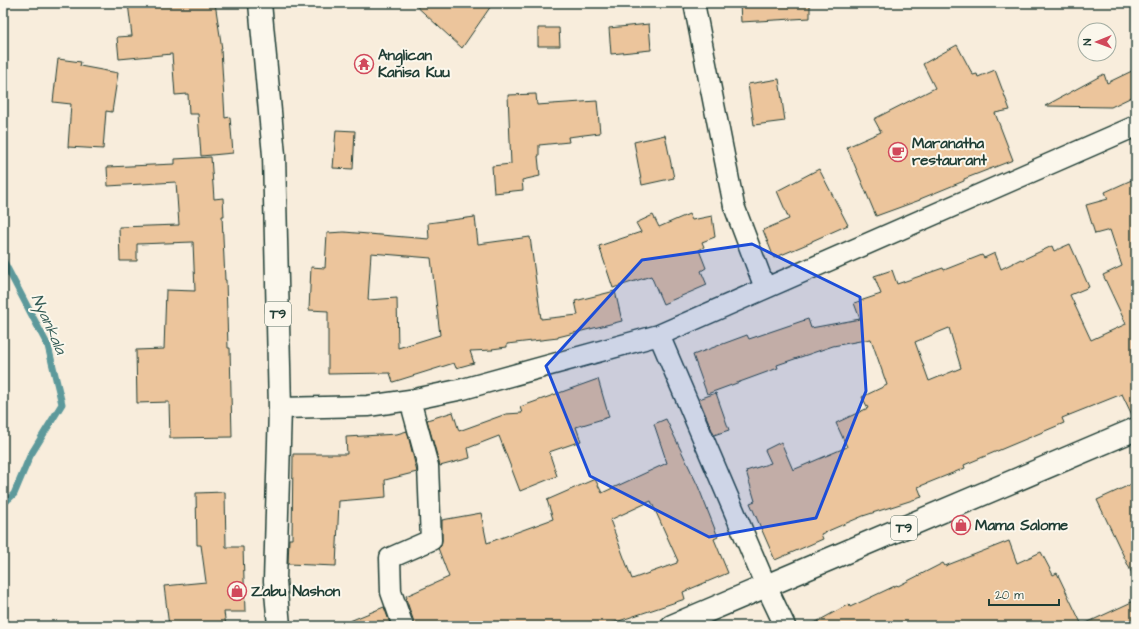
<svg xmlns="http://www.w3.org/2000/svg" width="1139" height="629" viewBox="0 0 1139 629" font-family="'Architects Daughter',sans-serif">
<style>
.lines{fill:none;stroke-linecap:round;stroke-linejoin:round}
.stream{stroke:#5d999b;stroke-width:7}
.building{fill:#ecc59c;stroke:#1f3d34;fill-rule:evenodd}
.street-casing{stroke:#1f3d34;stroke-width:23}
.highway-casing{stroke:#1f3d34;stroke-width:25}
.street{stroke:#fbf7ec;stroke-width:20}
.highway{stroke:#fbf7ec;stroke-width:22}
.marked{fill:#1d4ed8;fill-opacity:0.2;stroke:#1d4ed8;stroke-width:3;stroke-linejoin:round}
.labels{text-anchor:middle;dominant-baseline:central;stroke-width:4;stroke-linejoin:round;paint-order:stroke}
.shield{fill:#fbf7ec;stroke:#61756b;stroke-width:1}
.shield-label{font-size:14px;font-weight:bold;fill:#1f3d34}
.poi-label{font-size:15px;font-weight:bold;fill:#1f3d34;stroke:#fbf7ec;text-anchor:start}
.water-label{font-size:16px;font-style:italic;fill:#345c56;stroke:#fbf7ec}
</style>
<rect width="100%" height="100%" fill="#f8eddc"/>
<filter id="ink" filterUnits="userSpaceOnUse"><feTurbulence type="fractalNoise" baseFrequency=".025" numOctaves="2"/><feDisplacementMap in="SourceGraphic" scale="8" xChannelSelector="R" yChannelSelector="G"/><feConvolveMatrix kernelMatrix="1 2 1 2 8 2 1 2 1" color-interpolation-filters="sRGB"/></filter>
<g filter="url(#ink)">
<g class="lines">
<path class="stream" d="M 3,260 L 48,346 L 62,404 L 30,456 L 14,494 L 3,504"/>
</g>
<path class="building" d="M 128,3 L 215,3 L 222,49 L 221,49 L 225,118 L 230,117 L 233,153 L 201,156 L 198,114 L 189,114 L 188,94 L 175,95 L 172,54 L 119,59 L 117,37 L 132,36 Z
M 413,3 L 493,3 L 462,48 Z
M 740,3 L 810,3 L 810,18 L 741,22 Z
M 649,24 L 651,50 L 611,54 L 609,28 Z
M 538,28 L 559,28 L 560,46 L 538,46 Z
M 957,45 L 973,75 L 977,74 L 978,77 L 995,70 L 1010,110 L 995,113 L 1013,160 L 964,179 L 964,181 L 920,199 L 920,200 L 876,216 L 847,147 L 881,132 L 874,119 L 935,88 L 923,64 Z
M 58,59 L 81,62 L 80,66 L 118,73 L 112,112 L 106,111 L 103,149 L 68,147 L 71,104 L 53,102 Z
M 1136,69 L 1136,95 L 1111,107 L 1045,106 L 1104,74 L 1107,83 Z
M 779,79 L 785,121 L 754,125 L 748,84 Z
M 536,94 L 537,105 L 597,101 L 600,133 L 568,137 L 569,142 L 539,145 L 539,156 L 538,156 L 540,176 L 522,180 L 523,190 L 494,193 L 492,166 L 511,164 L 508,95 Z
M 336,130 L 355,131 L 353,169 L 333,168 Z
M 665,135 L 674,178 L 642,185 L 634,142 Z
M 211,157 L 214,199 L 223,198 L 224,216 L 222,216 L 225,280 L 226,280 L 228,348 L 230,348 L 232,437 L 170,438 L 169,402 L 137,403 L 136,350 L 164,349 L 166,290 L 195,291 L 193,242 L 137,244 L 137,261 L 120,261 L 119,227 L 179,225 L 176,182 L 108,186 L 107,167 L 175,164 L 175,159 Z
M 819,169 L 848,225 L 812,241 L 812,242 L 774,258 L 763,230 L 789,219 L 777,191 Z
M 1136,178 L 1136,417 L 1133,417 L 1122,394 L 1062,418 L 1064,423 L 964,465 L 965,468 L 918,487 L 922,497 L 863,516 L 821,534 L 823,539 L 775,560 L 750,503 L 755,501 L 746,471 L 771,463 L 765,450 L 781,442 L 793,470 L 847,447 L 836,423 L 868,408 L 862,397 L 887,385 L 871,339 L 833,346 L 777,365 L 778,368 L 707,394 L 693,355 L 747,335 L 749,339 L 808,319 L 811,328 L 860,319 L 854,303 L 881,294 L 874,276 L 892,270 L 897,284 L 943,268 L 944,270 L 982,255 L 984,258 L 995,253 L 1001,269 L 1021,259 L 1022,260 L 1052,246 L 1054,251 L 1070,244 L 1089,287 L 1070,295 L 1091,340 L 1126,324 L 1103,275 L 1122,266 L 1110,230 L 1095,234 L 1086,205 L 1108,199 L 1105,192 ZM 949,328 L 961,368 L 929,381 L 915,342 Z
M 689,214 L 692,220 L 712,216 L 715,237 L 702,242 L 704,247 L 699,250 L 706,268 L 701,271 L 707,285 L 663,304 L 651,276 L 613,288 L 599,246 L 641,232 L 636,223 L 653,215 L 659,227 Z
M 475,217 L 478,244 L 530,237 L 541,319 L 578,315 L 575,301 L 615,291 L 622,321 L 558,337 L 558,338 L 507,344 L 507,347 L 492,349 L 493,350 L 470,351 L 474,363 L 456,368 L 454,363 L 393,382 L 390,373 L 328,374 L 328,311 L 309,310 L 311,267 L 325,268 L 327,233 L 344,232 L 429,239 L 428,223 ZM 371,253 L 431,258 L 440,335 L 398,348 L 397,298 L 368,300 Z
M 598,379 L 609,417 L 576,427 L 581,441 L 549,452 L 557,476 L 520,491 L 499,436 L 468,448 L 470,458 L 440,466 L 427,420 L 453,412 L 459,431 L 506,414 L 522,413 L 520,407 Z
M 716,393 L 729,430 L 714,435 L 699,399 Z
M 666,419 L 698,486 L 718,537 L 714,539 L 728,573 L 683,592 L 685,599 L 604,626 L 414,626 L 414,622 L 406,599 L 407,598 L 406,596 L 449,577 L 438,548 L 441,546 L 442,540 L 442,520 L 481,513 L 487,543 L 553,519 L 547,500 L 595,479 L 602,493 L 667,463 L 654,424 ZM 651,501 L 678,561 L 677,561 L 677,563 L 632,579 L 610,520 Z
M 407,431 L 417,472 L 385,480 L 386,497 L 339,501 L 336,566 L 288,564 L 289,539 L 292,539 L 293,454 L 347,454 L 346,437 L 397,434 Z
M 1136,482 L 1136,582 L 1097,500 Z
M 225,492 L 226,547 L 243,547 L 245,612 L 224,612 L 226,626 L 169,626 L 164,586 L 206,582 L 201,545 L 197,545 L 196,493 Z
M 1009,541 L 1017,563 L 1041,552 L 1053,575 L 1057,573 L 1082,625 L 1136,600 L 1136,626 L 809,626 L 849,604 L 850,607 L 897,585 L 898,586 L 943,563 L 945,566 Z
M 384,607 L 391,626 L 340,626 L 340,625 Z"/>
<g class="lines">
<g class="street-casing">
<path id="street" d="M 694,3 L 734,206 L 765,288
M 659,335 L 766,586 L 785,626
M 280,408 L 368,406 L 410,400 L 463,389 L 659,335 L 1136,126
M 403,626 L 391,592 L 390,558 L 431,540 L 428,466 L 410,400"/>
</g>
<g class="highway-casing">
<path id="highway" d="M 260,3 L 274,155 L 280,408 L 275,581 L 279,626
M 672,626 L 1136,429"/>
</g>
<use href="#street" class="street"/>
<use href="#highway" class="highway"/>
</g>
</g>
<path class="marked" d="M 752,244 L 860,297 L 866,391 L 816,518 L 709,537 L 590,476 L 546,366 L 642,260 Z"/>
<defs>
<g id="temple-ring" transform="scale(1)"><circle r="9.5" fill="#fbf7ec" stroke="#d1495b" stroke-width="1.5"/><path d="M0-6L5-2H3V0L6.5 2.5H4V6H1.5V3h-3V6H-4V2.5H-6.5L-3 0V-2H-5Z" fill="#d1495b"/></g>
<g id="cafe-ring" transform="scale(1)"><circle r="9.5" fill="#fbf7ec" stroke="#d1495b" stroke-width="1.5"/><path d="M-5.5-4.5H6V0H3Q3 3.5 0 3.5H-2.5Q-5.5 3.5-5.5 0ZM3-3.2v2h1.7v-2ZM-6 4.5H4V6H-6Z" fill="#d1495b"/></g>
<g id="shop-ring" transform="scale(1)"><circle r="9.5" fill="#fbf7ec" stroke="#d1495b" stroke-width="1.5"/><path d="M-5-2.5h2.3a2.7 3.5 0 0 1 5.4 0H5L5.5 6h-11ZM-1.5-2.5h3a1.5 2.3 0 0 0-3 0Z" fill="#d1495b"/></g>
</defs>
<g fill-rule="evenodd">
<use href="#temple-ring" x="364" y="64"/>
<use href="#cafe-ring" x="898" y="152"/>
<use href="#shop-ring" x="961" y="525"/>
<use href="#shop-ring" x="237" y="591"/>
</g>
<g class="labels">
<g class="shield">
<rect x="265" y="302" width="26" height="24" rx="3"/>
<rect x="891" y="516" width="26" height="24" rx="3"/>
</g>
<g class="shield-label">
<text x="278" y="314">T9</text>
<text x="904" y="528">T9</text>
</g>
<g class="poi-label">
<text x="378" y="55">Anglican<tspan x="378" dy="17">Kanisa Kuu</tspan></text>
<text x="912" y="143">Maranatha<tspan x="912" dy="17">restaurant</tspan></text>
<text x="975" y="525">Mama Salome</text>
<text x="251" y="591">Zabu Nashon</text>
</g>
<g class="water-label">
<text transform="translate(49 324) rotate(66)">Nyankala</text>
</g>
</g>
<rect width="1139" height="629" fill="none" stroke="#fbf7ec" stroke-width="16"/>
<rect x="8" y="8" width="1123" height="613" fill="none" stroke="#1f3d34" stroke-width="1.5" filter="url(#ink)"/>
<g transform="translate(1097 42) rotate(269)"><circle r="19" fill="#fbf7ec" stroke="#a3ada2"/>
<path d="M0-3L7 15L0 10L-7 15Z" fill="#d1495b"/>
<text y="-6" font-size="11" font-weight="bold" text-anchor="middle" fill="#1f3d34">N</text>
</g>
<path d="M989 599v6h70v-6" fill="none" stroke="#1f3d34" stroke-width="2"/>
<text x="995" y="599" font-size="12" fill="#1f3d34" stroke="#fbf7ec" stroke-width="3" paint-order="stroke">20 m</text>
</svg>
